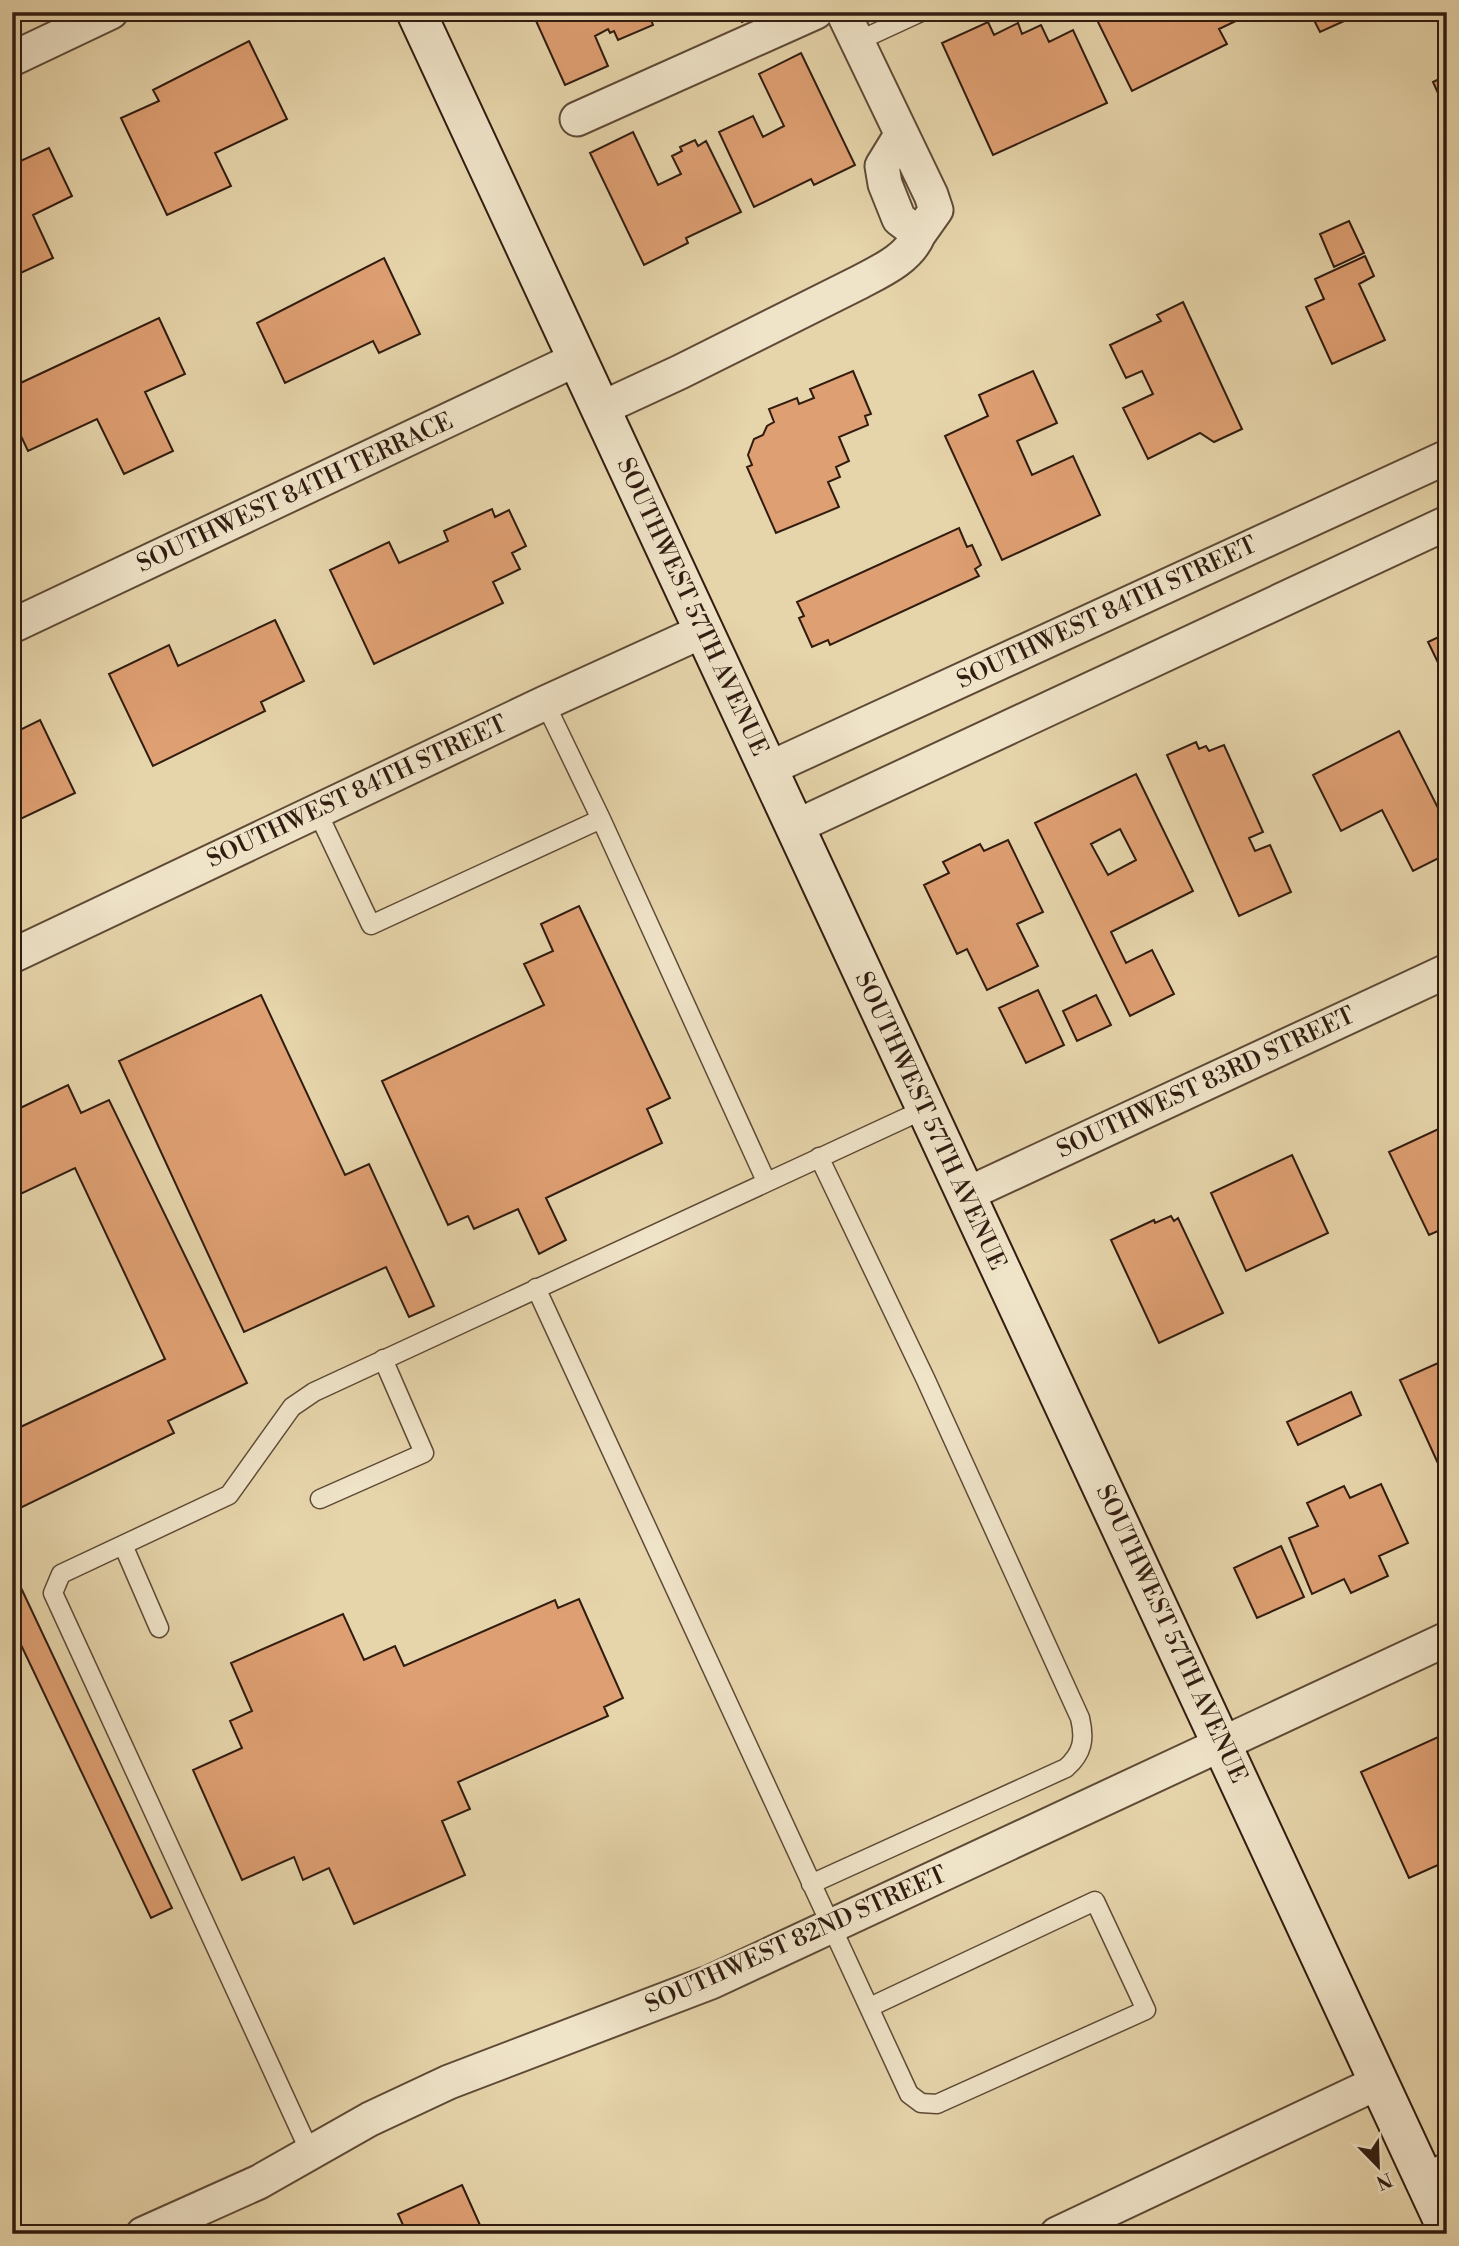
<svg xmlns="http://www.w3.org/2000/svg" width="1459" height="2246" viewBox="0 0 1459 2246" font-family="'Libre Bodoni',serif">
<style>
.building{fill:#de9f72;stroke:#311c10;stroke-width:2;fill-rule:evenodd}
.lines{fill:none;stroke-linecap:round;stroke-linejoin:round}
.service-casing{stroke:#5e4a36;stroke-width:21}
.minor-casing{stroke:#5e4a36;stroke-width:37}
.secondary-casing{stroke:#311c10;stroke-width:42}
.service{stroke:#efe3c8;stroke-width:18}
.minor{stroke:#efe3c8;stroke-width:33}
.secondary{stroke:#efe3c8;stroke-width:38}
.labels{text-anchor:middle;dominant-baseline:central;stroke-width:6;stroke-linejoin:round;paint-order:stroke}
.street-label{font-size:24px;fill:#311c10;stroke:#efe3c8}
</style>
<rect width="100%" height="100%" fill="#e6d4aa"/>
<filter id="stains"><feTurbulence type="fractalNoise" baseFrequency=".00286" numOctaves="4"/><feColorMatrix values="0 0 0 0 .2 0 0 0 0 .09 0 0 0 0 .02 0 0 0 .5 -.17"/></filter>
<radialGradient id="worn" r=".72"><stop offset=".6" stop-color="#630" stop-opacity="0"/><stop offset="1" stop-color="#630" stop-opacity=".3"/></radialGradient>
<path class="building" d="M 532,12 L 653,12 L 649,15 L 653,25 L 618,40 L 614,31 L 610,33 L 608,29 L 595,36 L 608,66 L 565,85 Z
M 737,12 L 763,12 L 742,22 Z
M 1107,12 L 1237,12 L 1240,19 L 1219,29 L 1227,44 L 1132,91 L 1096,18 Z
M 1310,12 L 1364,12 L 1320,32 Z
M 988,22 L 994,35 L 1018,23 L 1022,34 L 1041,25 L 1049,42 L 1073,30 L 1107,103 L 993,155 L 942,43 Z
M 249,41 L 287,119 L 215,153 L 231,186 L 167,215 L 121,118 L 159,101 L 153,90 Z
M 801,53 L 855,165 L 814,185 L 811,179 L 754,207 L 719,132 L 753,116 L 763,137 L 784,126 L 759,74 Z
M 1447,75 L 1447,113 L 1433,82 Z
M 633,132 L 658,185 L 681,174 L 672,156 L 682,151 L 680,147 L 695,140 L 698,146 L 706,141 L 741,212 L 686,238 L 688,243 L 644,265 L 590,153 Z
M 49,148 L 72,196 L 33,215 L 53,258 L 12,277 L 12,161 L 14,164 Z
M 1447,208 L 1447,224 L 1441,211 Z
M 1349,221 L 1364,253 L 1334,267 L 1320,234 Z
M 1365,256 L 1374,276 L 1359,284 L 1385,340 L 1332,364 L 1306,307 L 1324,299 L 1315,279 Z
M 384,258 L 420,334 L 379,353 L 373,341 L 285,383 L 257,323 Z
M 1183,302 L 1242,429 L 1214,442 L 1200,433 L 1148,459 L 1123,408 L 1153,394 L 1142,371 L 1126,378 L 1110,345 L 1161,321 L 1157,315 Z
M 159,318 L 185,374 L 145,392 L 173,451 L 124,474 L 97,419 L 28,451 L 12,417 L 12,387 Z
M 853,371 L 871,414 L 865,416 L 868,425 L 839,437 L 849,461 L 836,467 L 840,477 L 828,482 L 839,507 L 776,533 L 747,467 L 752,465 L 748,455 L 754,439 L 763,435 L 767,426 L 774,422 L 769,409 L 797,398 L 799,404 L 814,398 L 810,389 Z
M 1033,371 L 1057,423 L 1017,441 L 1032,475 L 1073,456 L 1100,515 L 1002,560 L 945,436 L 988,416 L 979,395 Z
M 492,509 L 495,517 L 509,510 L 526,546 L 512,553 L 520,569 L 493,582 L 503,603 L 374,664 L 330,570 L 389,542 L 399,563 L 448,541 L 444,531 Z
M 959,528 L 967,547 L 972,545 L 981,565 L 975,569 L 979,576 L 830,645 L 828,640 L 812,647 L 799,618 L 804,616 L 797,602 Z
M 275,620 L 304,681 L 261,702 L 265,711 L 153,766 L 109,674 L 169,645 L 178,666 Z
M 1447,633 L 1447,681 L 1428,642 Z
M 40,720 L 75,793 L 12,823 L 12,729 L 14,733 Z
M 1399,731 L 1439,810 L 1447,806 L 1447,854 L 1413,871 L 1382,810 L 1341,831 L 1313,775 Z
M 1196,742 L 1199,749 L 1206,746 L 1209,751 L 1224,745 L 1263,832 L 1249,838 L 1255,851 L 1270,845 L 1291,892 L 1239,916 L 1167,755 Z
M 1136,774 L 1193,891 L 1111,932 L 1126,963 L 1152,950 L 1174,994 L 1130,1016 L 1035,823 ZM 1120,829 L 1136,860 L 1108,875 L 1091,844 Z
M 1008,840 L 1043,912 L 1017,924 L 1038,966 L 987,990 L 967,949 L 957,954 L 924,885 L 949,873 L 943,862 L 980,844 L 984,851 Z
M 579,906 L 670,1098 L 647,1109 L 662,1143 L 546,1198 L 566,1240 L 539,1254 L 518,1209 L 474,1229 L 468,1216 L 448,1225 L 382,1081 L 544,1005 L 524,964 L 553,951 L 541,924 Z
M 1038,990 L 1064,1045 L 1026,1063 L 999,1008 Z
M 261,995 L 345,1175 L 369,1164 L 434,1306 L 409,1317 L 386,1267 L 244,1332 L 119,1061 Z
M 1096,995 L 1111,1025 L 1077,1041 L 1063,1011 Z
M 68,1085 L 81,1113 L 109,1100 L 247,1383 L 168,1421 L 174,1433 L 12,1512 L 12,1431 L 165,1359 L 75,1168 L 12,1198 L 12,1112 Z
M 1447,1125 L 1447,1227 L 1429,1235 L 1389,1152 Z
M 1292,1155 L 1328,1233 L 1246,1271 L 1211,1193 Z
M 1171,1216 L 1174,1221 L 1178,1218 L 1223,1313 L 1159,1343 L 1111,1240 L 1154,1220 L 1155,1223 Z
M 1447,1359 L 1447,1481 L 1446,1481 L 1400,1380 Z
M 1351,1392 L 1361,1415 L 1298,1445 L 1287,1422 Z
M 1381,1484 L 1408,1543 L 1379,1556 L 1388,1576 L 1351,1593 L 1344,1579 L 1312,1594 L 1289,1538 L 1318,1526 L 1307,1503 L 1344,1486 L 1350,1498 Z
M 1281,1546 L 1304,1597 L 1257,1618 L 1234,1568 Z
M 14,1573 L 172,1908 L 151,1918 L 12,1626 Z
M 579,1599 L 623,1698 L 604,1707 L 608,1716 L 458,1782 L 470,1809 L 442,1821 L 465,1875 L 354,1924 L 329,1868 L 303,1880 L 294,1857 L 242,1880 L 193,1770 L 242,1748 L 230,1721 L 252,1711 L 231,1663 L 343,1614 L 364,1660 L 395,1646 L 404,1666 L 555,1600 L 558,1608 Z
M 1447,1733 L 1447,1861 L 1409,1878 L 1361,1772 Z
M 462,2185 L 484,2234 L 407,2234 L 398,2214 Z"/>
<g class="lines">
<g class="service-casing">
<path id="service" d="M 856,42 L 921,12
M 545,703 L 601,819 L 766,1181
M 317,811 L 371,925 L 601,819
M 536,1288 L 909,2094 L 921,2103 L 937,2104 L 1146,2010 L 1095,1901 L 870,2007
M 320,1499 L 424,1453 L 383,1359
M 123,1545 L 159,1628
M 811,1884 L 1066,1768 C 1083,1753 1085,1739 1080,1718 L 925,1378 L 819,1157
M 310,2152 L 53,1593 L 61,1574 L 229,1495 L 292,1407 L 314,1392 L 925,1109"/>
</g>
<g class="minor-casing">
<path id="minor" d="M 843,12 L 931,195 L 936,210 L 919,234 L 899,219 L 885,184 L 882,166 L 901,135
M 12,59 L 111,12
M 577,119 L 816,12
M 600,409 L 680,372 L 860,282 C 883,270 909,258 919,234
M 12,626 L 577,359
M 768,769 L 1447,457
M 795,827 L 1447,523
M 12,956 L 545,703 L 703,631
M 965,1195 L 1447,971
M 1425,2181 L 1447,2170
M 143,2234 L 259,2182 L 370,2119 L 449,2082 L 711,1982 L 1447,1639
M 1057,2234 L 1379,2082"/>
</g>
<g class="secondary-casing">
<path id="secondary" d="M 416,12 L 1447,2229"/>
</g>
<use href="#service" class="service"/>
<use href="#minor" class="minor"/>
<use href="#secondary" class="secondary"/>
</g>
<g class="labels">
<g class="street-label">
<text transform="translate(295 493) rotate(-25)">SOUTHWEST 84TH TERRACE</text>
<text transform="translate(692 607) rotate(65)">SOUTHWEST 57TH AVENUE</text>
<text transform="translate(1107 613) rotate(-25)">SOUTHWEST 84TH STREET</text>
<text transform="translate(357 792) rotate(-25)">SOUTHWEST 84TH STREET</text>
<text transform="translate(1206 1083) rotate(-25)">SOUTHWEST 83RD STREET</text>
<text transform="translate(930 1121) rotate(65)">SOUTHWEST 57TH AVENUE</text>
<text transform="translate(1171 1634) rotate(65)">SOUTHWEST 57TH AVENUE</text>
<text transform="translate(796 1940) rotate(-24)">SOUTHWEST 82ND STREET</text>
</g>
</g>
<rect width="1459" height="2246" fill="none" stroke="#e6d4aa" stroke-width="42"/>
<rect x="14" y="14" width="1431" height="2218" fill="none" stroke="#311c10" stroke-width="3.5"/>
<rect x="21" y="21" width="1417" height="2204" fill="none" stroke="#311c10" stroke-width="2"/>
<g transform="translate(1378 2166) rotate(157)" stroke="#efe3c8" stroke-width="5" paint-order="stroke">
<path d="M0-5L12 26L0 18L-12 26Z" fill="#311c10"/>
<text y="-10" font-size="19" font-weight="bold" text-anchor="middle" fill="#311c10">N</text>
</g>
<rect width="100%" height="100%" filter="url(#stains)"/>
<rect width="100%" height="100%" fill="url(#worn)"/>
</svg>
